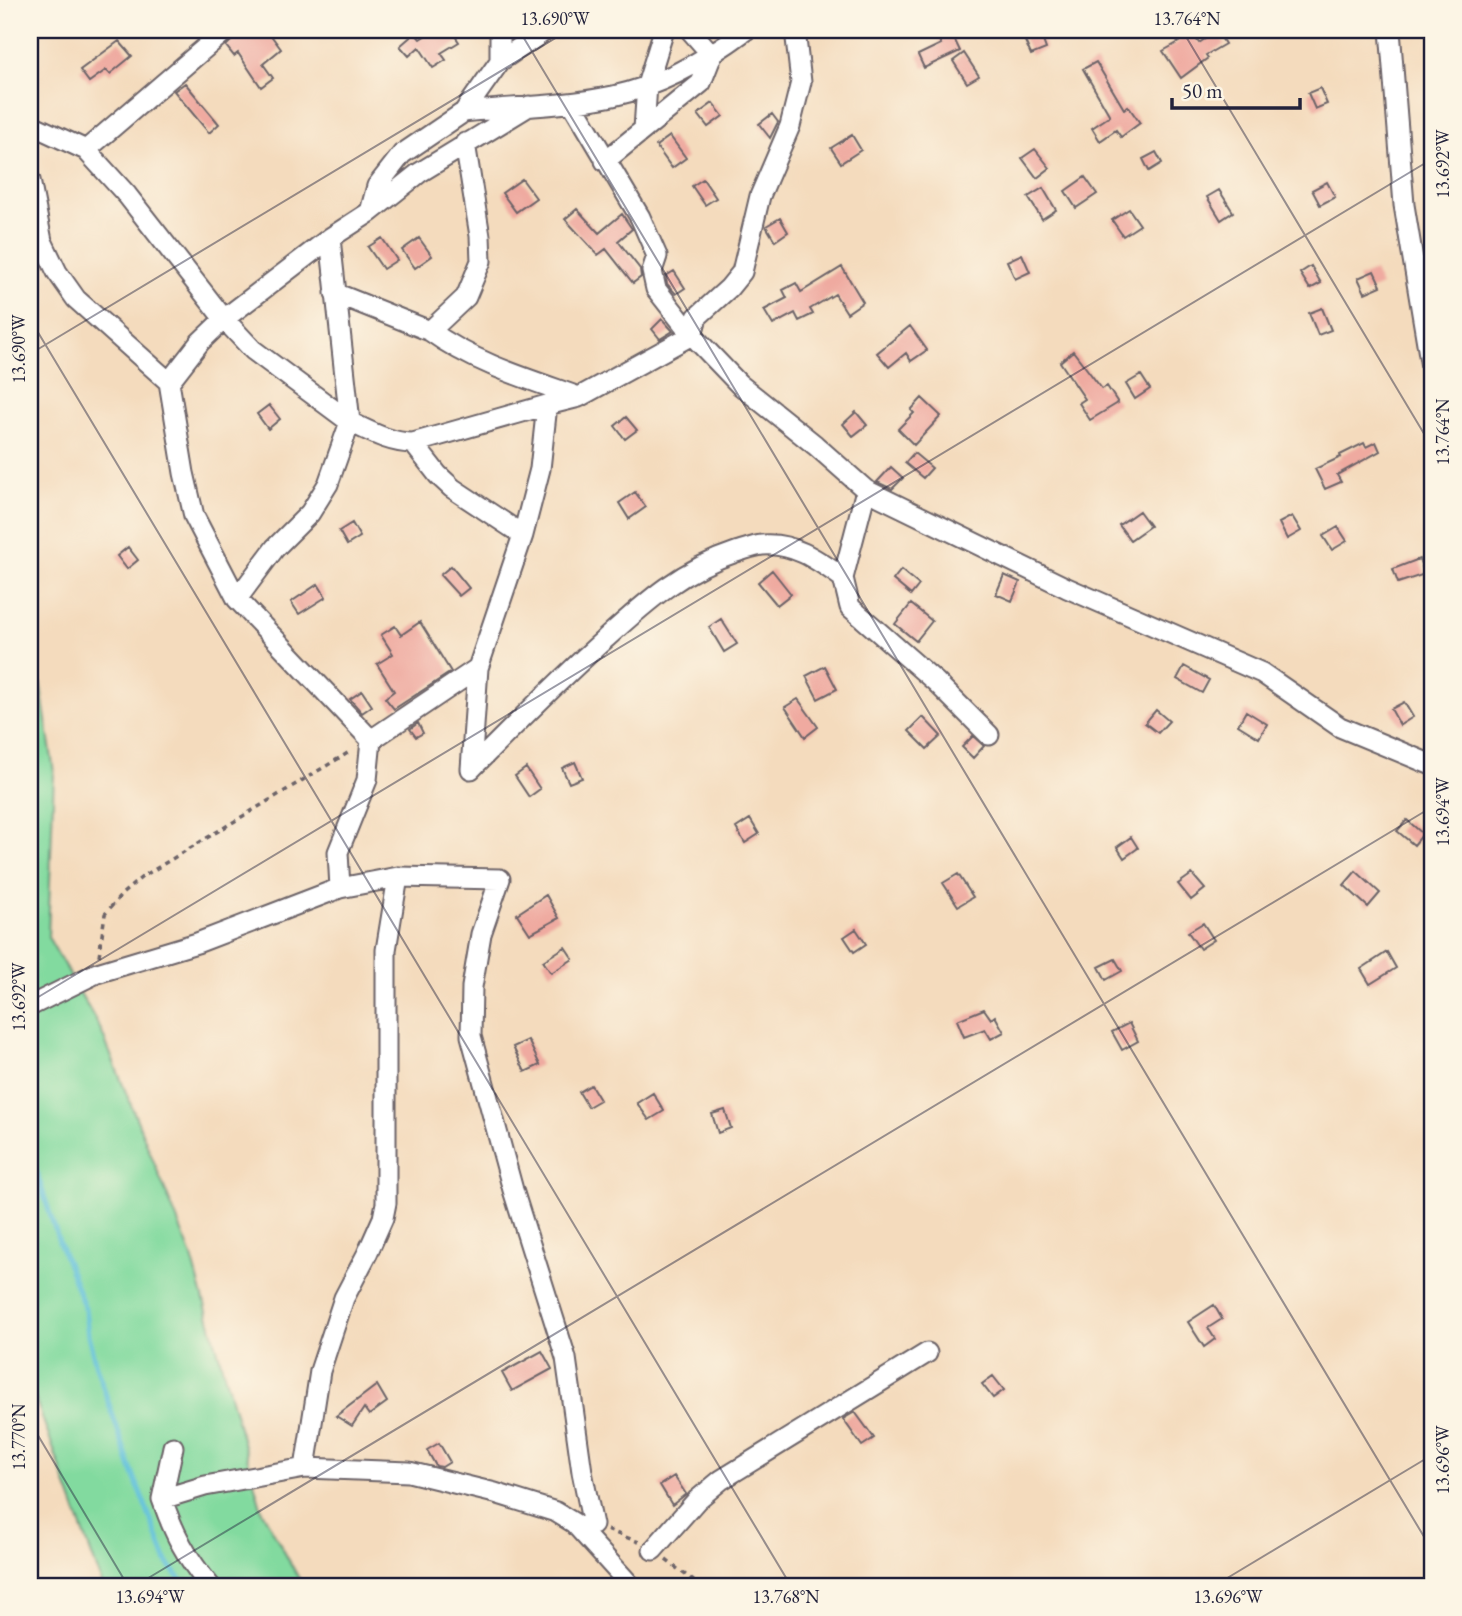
<svg xmlns="http://www.w3.org/2000/svg" width="1462" height="1616" viewBox="0 0 1462 1616" font-family="'EB Garamond',serif">
<style>
.green{fill:#82da9f;stroke:#527e6d;stroke-width:2}
.lines{fill:none;stroke-linecap:round;stroke-linejoin:round}
.stream{stroke:#5cc0da;stroke-width:5}
.building{fill:#efaaa0}
.minor-casing{stroke:#6c6368;stroke-width:23}
.path{stroke:#6c6368;stroke-width:3.5;stroke-dasharray:5 5;stroke-linecap:butt}
.minor{stroke:#fff;stroke-width:19}
.ticks{fill:none;stroke:#22223b;stroke-width:2;stroke-opacity:0.45}
.neatline{fill:none;stroke:#22223b;stroke-width:2.5}
.ticks-label{font-size:18px;text-anchor:middle;fill:#22223b}
</style>
<rect width="100%" height="100%" fill="#fcf5e5"/>
<filter id="ink" filterUnits="userSpaceOnUse"><feTurbulence type="fractalNoise" baseFrequency=".0143" numOctaves="2"/><feDisplacementMap in="SourceGraphic" scale="14" xChannelSelector="R" yChannelSelector="G"/><feConvolveMatrix kernelMatrix="1 2 1 2 8 2 1 2 1" color-interpolation-filters="sRGB"/></filter>
<filter id="wash" filterUnits="userSpaceOnUse"><feTurbulence type="fractalNoise" baseFrequency=".00686" numOctaves="4" result="noise"/><feDisplacementMap in="SourceGraphic" scale="28" xChannelSelector="R" yChannelSelector="G"/><feGaussianBlur stdDeviation="1.57" result="paint"/><feColorMatrix in="noise" values="0 0 0 0 0 0 0 0 0 0 0 0 0 0 0 0 0 1.4 0 .05"/><feComposite in="paint" operator="in"/></filter>
<g filter="url(#wash)">
<rect width="100%" height="100%" fill="#f4dbbd"/>
<path class="green" d="M 30,616 L 54,772 L 48,937 L 100,1028 L 192,1257 L 262,1511 L 303,1586 L 103,1586 L 30,1384 Z"/>
<g class="lines">
<path class="stream" d="M 30,1152 L 59,1242 L 85,1309 L 88,1335 L 96,1366 L 129,1463 L 167,1562 L 186,1586"/>
</g>
<g id="blocks">
<path class="building" d="M 252,30 L 267,30 L 281,49 L 263,64 L 273,78 L 261,87 L 238,53 L 234,56 L 226,46 L 239,33 L 242,37 Z
M 434,30 L 451,30 L 459,42 L 441,53 L 446,60 L 433,68 L 419,47 L 409,56 L 400,46 L 415,33 L 420,39 Z
M 934,30 L 950,30 L 960,51 L 924,68 L 918,55 L 941,44 Z
M 1033,30 L 1039,30 L 1046,49 L 1031,55 L 1022,34 Z
M 1190,31 L 1199,43 L 1217,31 L 1225,44 L 1206,55 L 1208,58 L 1181,78 L 1163,51 L 1179,42 L 1177,39 Z
M 119,41 L 132,56 L 110,74 L 106,70 L 89,82 L 80,70 Z
M 964,53 L 979,76 L 967,83 L 953,61 Z
M 1096,62 L 1124,109 L 1128,106 L 1140,123 L 1121,137 L 1116,130 L 1100,141 L 1092,128 L 1110,116 L 1083,69 Z
M 185,83 L 219,124 L 209,133 L 174,91 Z
M 1320,88 L 1327,104 L 1315,109 L 1308,93 Z
M 713,103 L 723,116 L 708,127 L 698,114 Z
M 772,114 L 778,122 L 770,138 L 759,124 Z
M 852,135 L 861,150 L 841,163 L 831,148 Z
M 670,136 L 686,158 L 672,168 L 656,146 Z
M 1035,149 L 1050,168 L 1037,178 L 1022,158 Z
M 1156,152 L 1162,163 L 1149,171 L 1143,159 Z
M 1085,177 L 1097,194 L 1076,208 L 1065,191 Z
M 522,179 L 536,198 L 516,212 L 502,193 Z
M 703,179 L 716,198 L 705,205 L 692,186 Z
M 1327,182 L 1335,197 L 1320,205 L 1312,190 Z
M 1043,188 L 1056,210 L 1042,219 L 1028,197 Z
M 1219,190 L 1233,212 L 1221,220 L 1207,197 Z
M 577,209 L 599,233 L 622,214 L 632,229 L 618,241 L 640,269 L 641,277 L 633,283 L 606,249 L 598,255 L 565,219 Z
M 1129,209 L 1140,225 L 1123,236 L 1112,220 Z
M 780,218 L 788,232 L 775,241 L 766,226 Z
M 382,238 L 397,260 L 383,269 L 368,247 Z
M 419,238 L 432,256 L 415,268 L 402,250 Z
M 1022,254 L 1030,272 L 1015,279 L 1007,261 Z
M 1311,266 L 1321,283 L 1310,289 L 1300,273 Z
M 842,267 L 863,302 L 847,313 L 835,294 L 810,309 L 813,314 L 799,321 L 795,313 L 773,325 L 764,310 L 787,298 L 783,290 L 796,283 L 801,292 Z
M 674,271 L 685,288 L 676,294 L 667,284 L 666,276 Z
M 1374,271 L 1381,286 L 1365,293 L 1358,278 Z
M 1322,308 L 1331,330 L 1318,335 L 1309,313 Z
M 662,319 L 673,331 L 660,339 L 652,329 Z
M 910,326 L 927,350 L 911,361 L 906,353 L 889,367 L 877,353 Z
M 1073,351 L 1102,389 L 1107,386 L 1118,403 L 1090,420 L 1079,403 L 1085,399 L 1060,362 Z
M 1141,375 L 1150,389 L 1135,399 L 1126,384 Z
M 922,398 L 941,416 L 914,445 L 898,429 L 914,413 L 911,410 Z
M 269,405 L 280,419 L 268,429 L 257,414 Z
M 856,412 L 867,425 L 853,436 L 843,424 Z
M 626,417 L 637,430 L 625,439 L 615,426 Z
M 1376,442 L 1380,451 L 1337,475 L 1341,482 L 1325,489 L 1315,469 L 1341,457 L 1340,455 L 1364,443 L 1366,447 Z
M 914,453 L 932,468 L 923,478 L 905,463 Z
M 891,467 L 903,478 L 892,489 L 877,482 Z
M 635,492 L 646,507 L 629,519 L 619,503 Z
M 1139,511 L 1150,526 L 1130,540 L 1119,525 Z
M 1292,516 L 1301,531 L 1287,539 L 1279,523 Z
M 352,523 L 360,537 L 347,545 L 339,531 Z
M 1338,527 L 1347,541 L 1332,550 L 1323,536 Z
M 128,547 L 138,560 L 127,569 L 117,556 Z
M 1419,559 L 1425,574 L 1398,583 L 1393,569 Z
M 451,566 L 469,588 L 459,596 L 440,575 Z
M 772,570 L 791,594 L 777,605 L 758,582 Z
M 901,570 L 919,585 L 911,595 L 893,580 Z
M 1004,575 L 1020,582 L 1012,601 L 996,594 Z
M 318,584 L 326,597 L 299,614 L 291,602 Z
M 911,604 L 932,621 L 916,641 L 895,624 Z
M 721,619 L 737,644 L 724,652 L 709,627 Z
M 420,622 L 451,672 L 394,709 L 385,698 L 394,691 L 377,664 L 393,654 L 381,635 L 395,626 L 401,635 Z
M 825,666 L 837,689 L 818,699 L 806,676 Z
M 1184,666 L 1209,680 L 1202,693 L 1177,679 Z
M 362,691 L 372,706 L 362,713 L 350,699 Z
M 798,699 L 818,727 L 805,737 L 785,707 Z
M 1404,702 L 1413,717 L 1400,725 L 1391,709 Z
M 1156,710 L 1169,721 L 1158,733 L 1145,723 Z
M 1246,711 L 1267,724 L 1259,738 L 1238,725 Z
M 923,717 L 941,736 L 927,749 L 909,731 Z
M 418,723 L 423,733 L 416,737 L 410,729 Z
M 973,736 L 984,746 L 973,758 L 962,747 Z
M 575,762 L 582,778 L 569,783 L 562,768 Z
M 526,768 L 540,789 L 529,797 L 515,776 Z
M 750,819 L 759,834 L 745,843 L 736,828 Z
M 1407,820 L 1423,834 L 1414,845 L 1397,831 Z
M 1131,837 L 1138,848 L 1124,858 L 1117,847 Z
M 1356,871 L 1380,893 L 1368,907 L 1344,885 Z
M 958,874 L 973,897 L 958,906 L 943,883 Z
M 1192,874 L 1205,889 L 1191,900 L 1178,884 Z
M 546,895 L 559,918 L 530,934 L 517,914 Z
M 1203,923 L 1214,940 L 1200,949 L 1188,932 Z
M 856,929 L 866,944 L 854,952 L 844,937 Z
M 565,947 L 573,959 L 551,973 L 543,961 Z
M 1387,952 L 1396,968 L 1370,984 L 1361,969 Z
M 1115,959 L 1122,971 L 1106,980 L 1099,967 Z
M 984,1009 L 991,1019 L 995,1016 L 1004,1032 L 991,1039 L 985,1029 L 964,1037 L 957,1020 Z
M 1129,1023 L 1138,1041 L 1122,1050 L 1112,1032 Z
M 528,1040 L 540,1065 L 525,1072 L 513,1047 Z
M 591,1085 L 600,1100 L 588,1107 L 579,1092 Z
M 653,1093 L 664,1111 L 649,1120 L 637,1103 Z
M 725,1110 L 731,1128 L 718,1133 L 712,1114 Z
M 1214,1305 L 1222,1319 L 1208,1328 L 1215,1339 L 1204,1347 L 1188,1322 Z
M 542,1351 L 552,1369 L 512,1391 L 502,1373 Z
M 993,1376 L 1004,1390 L 993,1398 L 982,1384 Z
M 377,1385 L 387,1402 L 369,1415 L 364,1408 L 352,1426 L 336,1416 Z
M 855,1412 L 874,1438 L 862,1446 L 843,1419 Z
M 439,1443 L 450,1462 L 442,1467 L 436,1466 L 427,1450 Z
M 674,1476 L 686,1494 L 672,1505 L 660,1485 Z"/>
</g>
</g>
<g filter="url(#ink)">
<use href="#blocks" fill-opacity="0" stroke="#6c6368" stroke-width="2"/>
<g class="lines">
<g class="minor-casing">
<path id="minor" d="M 1390,30 L 1404,205 L 1432,373
M 500,61 L 546,30
M 572,103 L 640,217 L 657,256 L 652,271 L 656,289 L 692,335 L 739,384 L 815,445 L 866,490 L 1067,588 L 1262,673 L 1340,727 L 1432,765
M 464,112 C 513,107 564,106 613,96 C 661,86 707,59 746,30
M 30,124 L 86,150 L 127,195 L 224,319 L 253,350 L 350,422 L 328,484 L 310,513 L 275,548 L 237,599
M 644,129 L 647,85 L 664,30
M 86,150 L 226,30
M 605,161 L 701,83 L 712,55 L 690,30
M 30,180 L 42,241 L 57,272 L 76,299 L 169,382 L 184,473 L 194,516 L 237,599 L 371,740 L 367,780 L 338,852 L 340,888
M 370,212 L 377,186 L 402,154 L 464,112 L 500,61 L 500,30
M 330,238 L 350,422 C 371,432 390,443 413,443 L 547,405
M 335,293 L 430,331 C 474,363 528,379 579,397
M 430,331 L 466,297 L 481,261 L 480,236 L 465,143
M 169,382 L 200,342 L 224,319 L 330,238 L 370,212 L 419,173 L 529,106
M 413,443 L 438,475 L 452,488 L 523,535
M 866,490 L 843,578 L 850,607 L 936,682 L 989,735
M 371,740 L 478,668 L 523,535 L 540,469 L 547,405 L 579,397 L 692,335 L 697,317 L 729,288 L 742,272 L 760,196 L 790,126 L 801,82 L 795,30
M 471,769 C 515,725 558,681 605,639 C 647,601 681,570 736,552 C 744,550 753,546 762,545 C 794,542 819,561 843,578
M 471,769 L 478,668
M 30,1006 L 97,973 L 197,943 L 340,888 L 398,877 L 500,879 L 481,934 L 472,987 L 471,1036 L 513,1190 L 566,1358 L 582,1472 L 593,1525
M 173,1447 L 162,1499 L 205,1486 L 305,1468 L 409,1472 L 495,1493 L 556,1512 L 574,1523 L 631,1586
M 305,1468 L 320,1371 L 344,1298 L 367,1254 L 383,1218 L 386,1203 L 386,950 L 398,877
M 162,1499 C 174,1534 186,1557 210,1586
M 653,1550 L 697,1500 L 721,1480 L 927,1353"/>
</g>
<path class="path" d="M 99,956 L 105,914 L 122,894 L 142,877 L 351,751
M 607,1530 L 639,1542
M 666,1560 L 700,1586"/>
<use href="#minor" class="minor"/>
</g>
</g>
<path class="ticks" d="M 519,30 L 1432,1550M 1182,30 L 1432,447M 30,319 L 791,1586M 30,354 L 569,30M 30,1002 L 1432,159M 30,1422 L 128,1586M 135,1586 L 1432,807M 1214,1586 L 1432,1455"/>
<rect width="1462" height="1616" fill="none" stroke="#fcf5e5" stroke-width="77"/>
<path d="M1172 98v10h128v-10" fill="none" stroke="#22223b" stroke-width="3.5"/>
<text x="1182" y="98" font-size="21" fill="#22223b" stroke="#fcf5e5" stroke-width="5" paint-order="stroke">50 m</text>
<rect x="38" y="38" width="1386" height="1540" class="neatline"/>
<g class="ticks-label">
<text x="555" y="25">13.690°W</text>
<text x="1187" y="25">13.764°N</text>
<text transform="translate(1443 164) rotate(-90)" y="6">13.692°W</text>
<text transform="translate(19 349) rotate(-90)" y="6">13.690°W</text>
<text transform="translate(1443 432) rotate(-90)" y="6">13.764°N</text>
<text transform="translate(1443 812) rotate(-90)" y="6">13.694°W</text>
<text transform="translate(19 997) rotate(-90)" y="6">13.692°W</text>
<text transform="translate(19 1437) rotate(-90)" y="6">13.770°N</text>
<text transform="translate(1443 1460) rotate(-90)" y="6">13.696°W</text>
<text x="150" y="1603">13.694°W</text>
<text x="786" y="1603">13.768°N</text>
<text x="1228" y="1603">13.696°W</text>
</g>
</svg>
